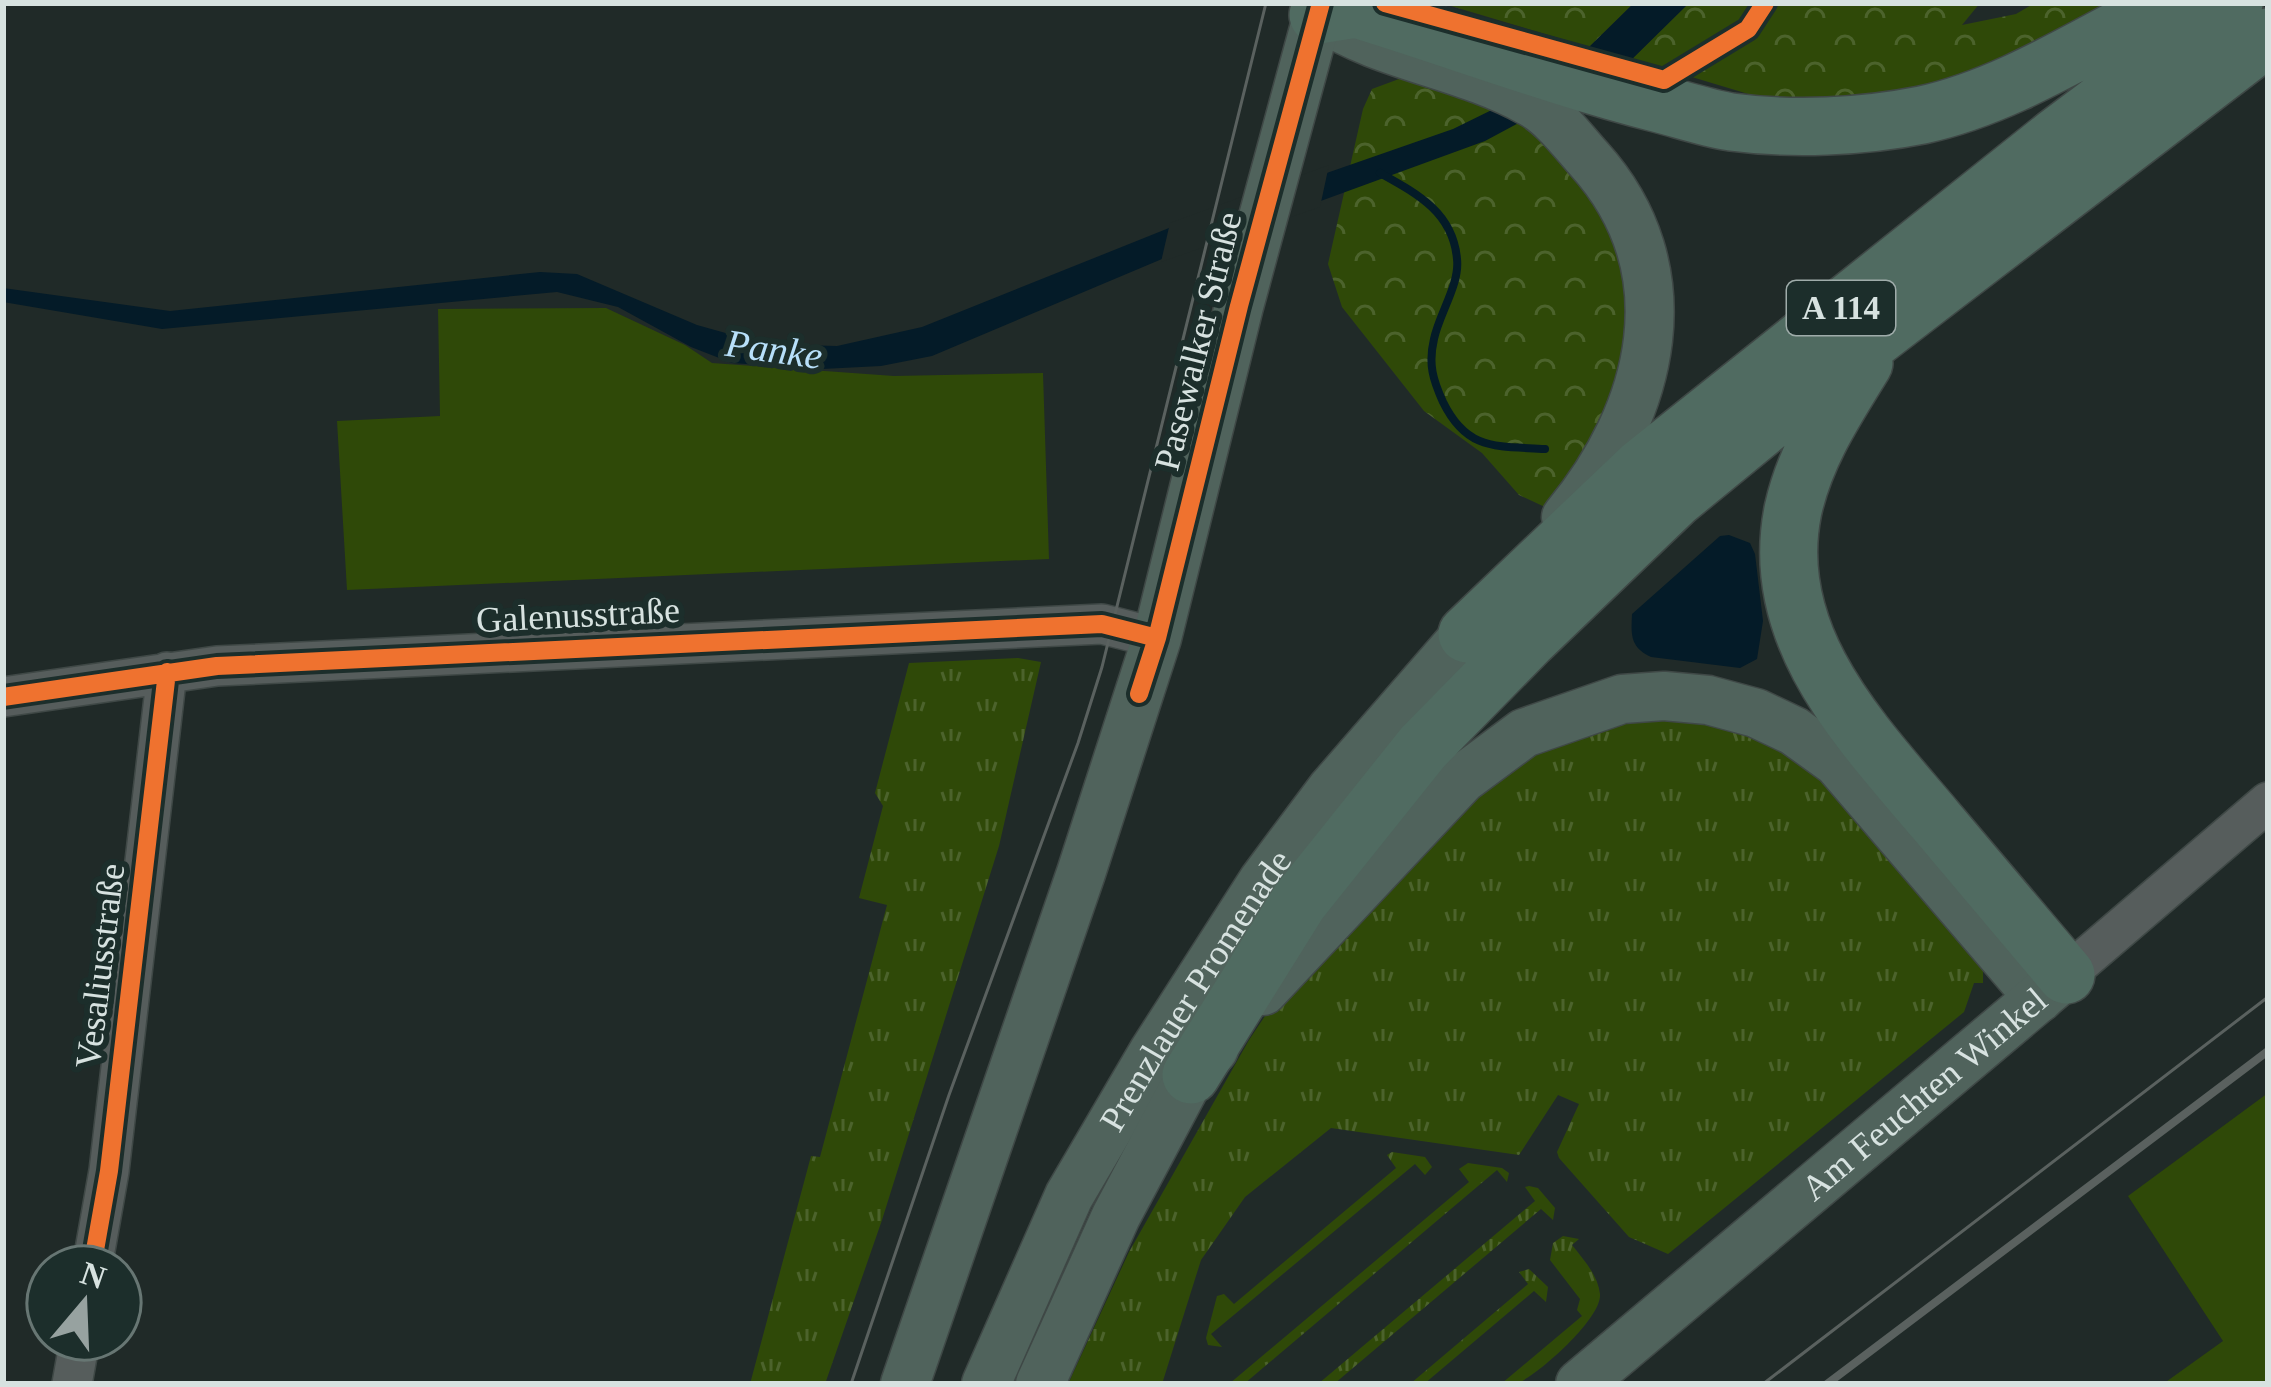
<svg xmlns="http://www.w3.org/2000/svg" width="2271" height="1387" viewBox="0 0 2271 1387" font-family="'Times New Roman',serif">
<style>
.grass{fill:url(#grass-tufts)}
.forest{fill:url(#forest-crowns)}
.garden{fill:#2f4908}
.water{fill:#041b28}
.pier{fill:#202a28}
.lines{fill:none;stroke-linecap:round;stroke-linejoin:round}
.stream{stroke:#041b28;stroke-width:8}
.minor-casing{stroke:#3f4846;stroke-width:42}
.major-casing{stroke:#3f4846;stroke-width:51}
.highway-casing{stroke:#3f4846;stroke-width:60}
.minor{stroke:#565d5c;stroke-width:39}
.major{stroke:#50635c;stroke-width:48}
.highway{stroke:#506b61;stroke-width:57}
.tram{stroke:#5a615f;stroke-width:3}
.rail{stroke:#5a615f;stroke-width:8}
.cycleway-casing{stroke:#1c2e2b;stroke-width:26}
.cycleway{stroke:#ef722f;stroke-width:18}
.labels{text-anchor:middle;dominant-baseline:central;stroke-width:12;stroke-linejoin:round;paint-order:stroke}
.shield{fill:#1c2e2b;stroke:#9facaa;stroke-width:3}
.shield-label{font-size:33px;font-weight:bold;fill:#d7e2e0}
.street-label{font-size:36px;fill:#d7e2e0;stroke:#1c2e2b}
.water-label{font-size:39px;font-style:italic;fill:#b8e0fa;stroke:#1c2e2b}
</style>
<defs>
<pattern id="grass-tufts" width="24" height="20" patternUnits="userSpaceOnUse" patternTransform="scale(3)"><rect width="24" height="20" fill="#2f4908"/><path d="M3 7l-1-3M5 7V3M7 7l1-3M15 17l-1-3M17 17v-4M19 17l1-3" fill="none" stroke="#4c632c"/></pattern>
<pattern id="forest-crowns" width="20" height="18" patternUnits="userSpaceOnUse" patternTransform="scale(3)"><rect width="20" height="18" fill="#2f4908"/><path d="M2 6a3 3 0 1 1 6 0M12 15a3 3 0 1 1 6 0" fill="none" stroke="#4c632c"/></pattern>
</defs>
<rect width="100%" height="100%" fill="#202a28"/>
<path class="grass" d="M 1018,658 L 1041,662 L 999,846 L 882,1220 L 825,1384 L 750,1384 L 811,1156 L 820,1157 L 887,905 L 859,898 L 883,806 L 875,793 L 909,663 Z
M 1707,716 L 1803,756 L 1983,966 L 1983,983 L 1974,983 L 1964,1012 L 1668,1254 L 1629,1237 L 1559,1158 L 1557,1152 L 1579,1104 L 1558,1095 L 1519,1155 L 1331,1128 L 1245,1197 L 1201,1260 L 1162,1384 L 1068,1384 L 1129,1252 L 1249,1040 L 1273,1004 L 1410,852 L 1518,758 L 1606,721 Z
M 1392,1152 L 1425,1157 L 1432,1167 L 1425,1175 L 1415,1164 L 1211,1334 L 1222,1347 L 1208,1345 L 1206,1338 L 1217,1296 L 1224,1294 L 1234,1304 L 1396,1168 L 1387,1155 Z
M 1468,1163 L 1502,1168 L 1509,1173 L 1507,1182 L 1497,1170 L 1244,1384 L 1229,1384 L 1469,1182 L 1459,1169 Z
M 1529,1186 L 1538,1188 L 1555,1208 L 1553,1220 L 1541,1209 L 1334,1384 L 1318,1384 L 1535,1201 L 1525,1187 Z
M 1563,1236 L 1579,1239 L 1572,1245 C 1583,1259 1598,1275 1600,1294 C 1602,1318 1541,1372 1520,1382 C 1515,1385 1507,1384 1501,1384 L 1582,1316 L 1577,1310 L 1580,1299 L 1550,1260 L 1553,1243 Z
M 1529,1269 L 1548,1287 L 1546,1302 L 1534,1291 L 1424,1384 L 1410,1384 L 1528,1284 L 1519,1272 Z"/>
<path class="forest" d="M 1441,3 L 1634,3 L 1589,47 Z
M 1689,3 L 1980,3 L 1962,25 L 2016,14 L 2035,3 L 2140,3 L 1968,87 L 1792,107 L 1632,59 Z
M 1399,79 L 1433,79 L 1504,100 L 1588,173 L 1628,272 L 1623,373 L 1574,472 L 1547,508 L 1519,495 L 1482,453 L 1424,411 L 1342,307 L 1328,264 L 1363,109 L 1372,89 Z"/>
<path class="garden" d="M 606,308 L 685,345 L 712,363 L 894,376 L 1043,373 L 1049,559 L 347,590 L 337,421 L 440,416 L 438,309 Z
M 2268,1093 L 2268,1384 L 2163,1384 L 2223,1341 L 2128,1196 Z"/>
<path class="water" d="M 1634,3 L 1689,3 L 1625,66 L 1485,141 L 1162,259 L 932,356 L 881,366 L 822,369 L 732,363 L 691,347 L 618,307 L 557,292 L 162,329 L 3,302 L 3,288 L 170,311 L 540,272 L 577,274 L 697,325 L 765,344 L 837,346 L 922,327 L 1169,228 L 1453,129 L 1508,102 L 1582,54 Z
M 1729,535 L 1750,543 L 1755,554 L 1763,621 L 1757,659 L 1740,668 L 1651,657 C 1630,647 1631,635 1632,614 L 1720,536 Z"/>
<path class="pier" d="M 1329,165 L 1320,207 L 1161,262 L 1170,223 Z"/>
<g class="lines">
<path class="stream" d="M 1380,173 C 1416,193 1453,212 1457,259 C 1460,284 1439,314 1434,339 C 1428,364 1433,380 1443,402 C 1467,451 1496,446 1545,449"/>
<g class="minor-casing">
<path id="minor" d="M 3,697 L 217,666 L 1102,624 L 1157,638
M 2066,975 L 2268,802
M 92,1267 L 109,1171 L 167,672
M 72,1384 L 80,1339"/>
</g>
<g class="major-casing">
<g id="major">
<path d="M 1318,15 C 1384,58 1462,64 1530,102 C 1553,114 1572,140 1589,159 C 1689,270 1654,411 1566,517"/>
<path d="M 1263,991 L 1462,779 L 1524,733 L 1622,699 L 1664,696 L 1708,700 L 1756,713 L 1794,731 L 1837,762 L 2039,998"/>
<path d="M 905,1384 L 1081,873 L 1157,638 L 1239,306 L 1321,3"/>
<path id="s1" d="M 986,1384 L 1069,1196 L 1154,1051 L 1263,881 L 1331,790 L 1490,607"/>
<path d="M 1040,1384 L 1116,1216 L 1191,1075 L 1214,1049"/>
<path id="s2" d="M 1580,1384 L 2062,978"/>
</g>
</g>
<g class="highway-casing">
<path id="highway" d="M 1318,15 L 1356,9 C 1457,40 1557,78 1660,104 C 1683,110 1707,118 1731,122 C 1792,130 1862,127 1922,115 C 2010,96 2090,42 2170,3
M 1864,363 C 1835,410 1805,455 1793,510 C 1767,637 1861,732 1936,821 C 1979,872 2022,923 2066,975
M 1467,634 L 1641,468 L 2056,137 L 2234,3
M 1191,1075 L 1299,902 L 1423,747 L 1528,640 L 1675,499 L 1820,380 L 2268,37"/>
</g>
<use href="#minor" class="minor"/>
<use href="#major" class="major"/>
<use href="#highway" class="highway"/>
<path class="tram" d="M 851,1384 L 949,1095 L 1078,743 L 1102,667 L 1266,3
M 1763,1384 L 2268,997"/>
<path class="rail" d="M 1827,1384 L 2268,1051"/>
<g class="cycleway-casing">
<path id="cycleway" d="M 1385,3 L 1664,80 L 1748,29 L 1765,3
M 1139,694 L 1157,638 L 1239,306 L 1321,3
M 3,697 L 217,666 L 1102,624 L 1157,638
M 92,1267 L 109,1171 L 167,672"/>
</g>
<use href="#cycleway" class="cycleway"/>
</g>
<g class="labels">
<rect class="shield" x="1787" y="281" width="108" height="54" rx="9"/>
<g class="shield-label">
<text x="1841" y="308">A 114</text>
</g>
<g class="street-label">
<text transform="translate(1198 341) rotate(-76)">Pasewalker Straße</text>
<text transform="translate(578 615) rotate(-3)">Galenusstraße</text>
<text transform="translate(100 966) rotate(-83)">Vesaliusstraße</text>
<text stroke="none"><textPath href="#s1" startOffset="447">Prenzlauer Promenade</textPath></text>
<text stroke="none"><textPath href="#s2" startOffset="450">Am Feuchten Winkel</textPath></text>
</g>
<g class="water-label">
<text transform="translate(774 349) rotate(8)">Panke</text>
</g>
</g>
<rect width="2271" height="1387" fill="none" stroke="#d7e2e0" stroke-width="12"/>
<g transform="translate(84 1303) rotate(19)"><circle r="57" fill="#1c2e2b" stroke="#677673" stroke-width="3"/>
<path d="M0-9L21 45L0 30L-21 45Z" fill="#97a2a0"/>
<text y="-18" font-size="33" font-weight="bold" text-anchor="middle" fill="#d7e2e0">N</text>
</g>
</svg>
